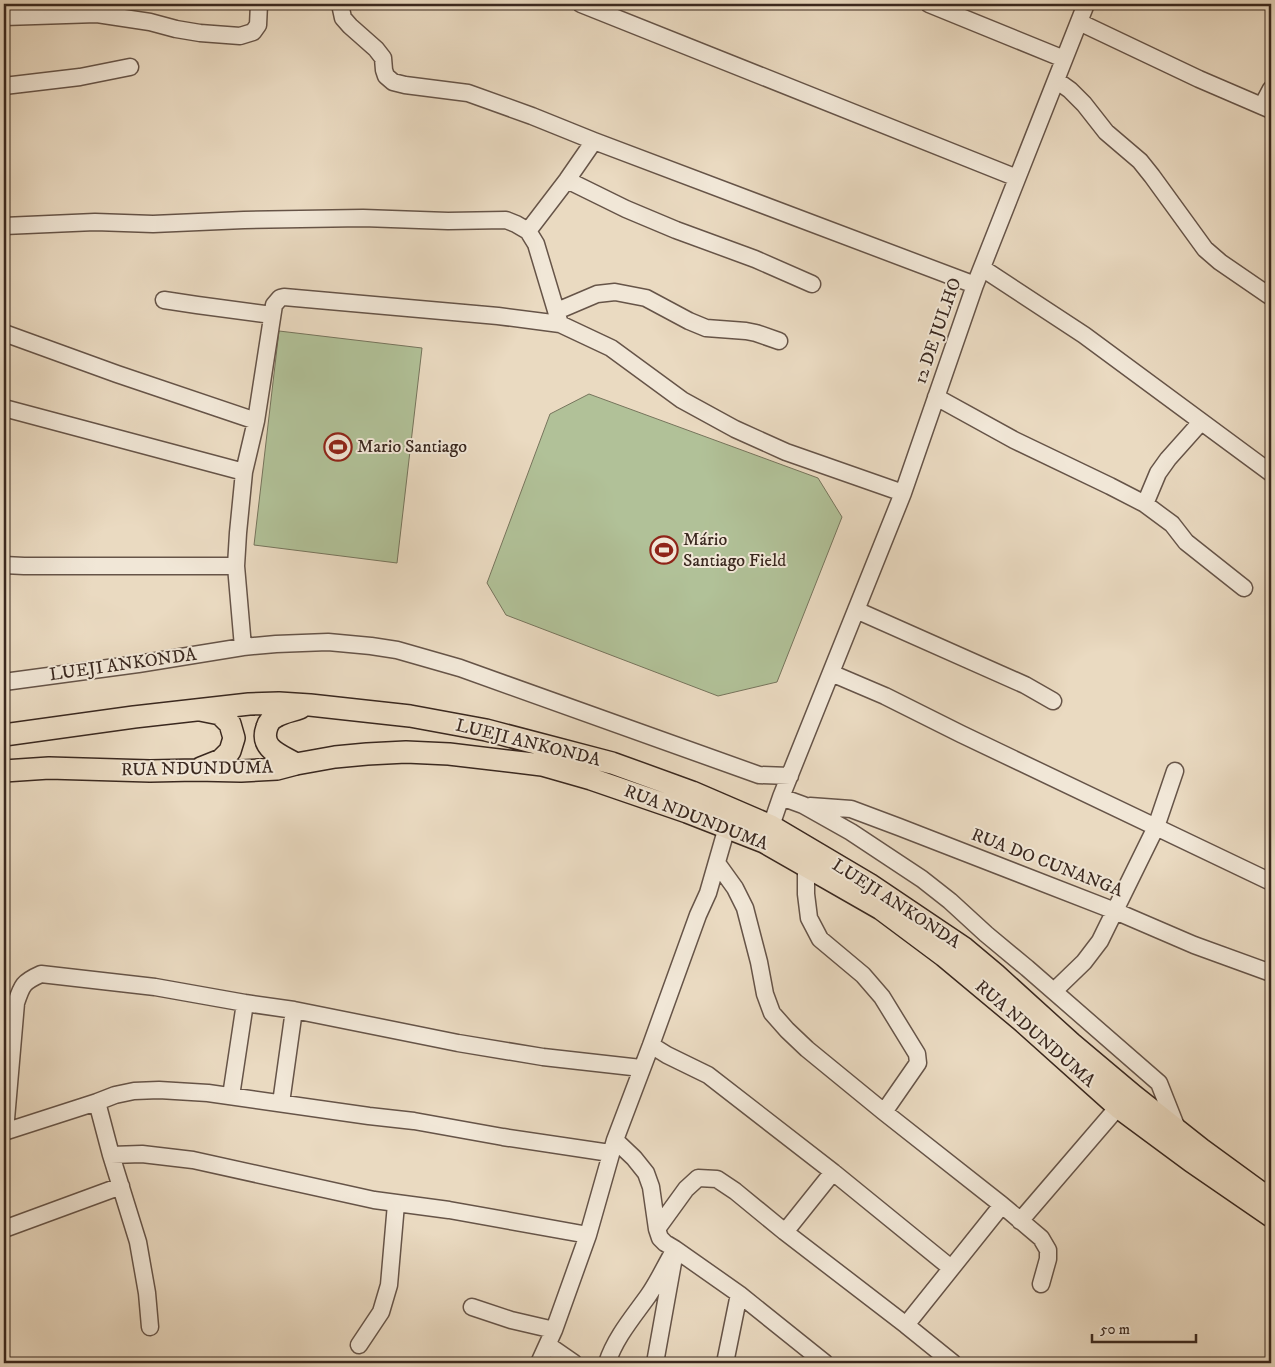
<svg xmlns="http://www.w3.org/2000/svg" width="1275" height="1367" viewBox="0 0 1275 1367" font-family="'IM FELL DW Pica',serif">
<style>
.green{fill:#b1c198;stroke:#76745c}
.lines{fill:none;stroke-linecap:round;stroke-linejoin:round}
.minor-casing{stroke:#665448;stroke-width:19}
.major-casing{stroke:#3a281f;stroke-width:24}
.minor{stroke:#f1e7d7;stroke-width:16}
.major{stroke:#eadac1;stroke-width:21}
.labels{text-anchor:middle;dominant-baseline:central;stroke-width:4;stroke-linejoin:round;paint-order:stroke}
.street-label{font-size:18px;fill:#3a281f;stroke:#f1e7d7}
.poi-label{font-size:18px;fill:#3a281f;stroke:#f1e7d7;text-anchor:start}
</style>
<rect width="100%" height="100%" fill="#eadac1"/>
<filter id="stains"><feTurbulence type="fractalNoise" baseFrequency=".004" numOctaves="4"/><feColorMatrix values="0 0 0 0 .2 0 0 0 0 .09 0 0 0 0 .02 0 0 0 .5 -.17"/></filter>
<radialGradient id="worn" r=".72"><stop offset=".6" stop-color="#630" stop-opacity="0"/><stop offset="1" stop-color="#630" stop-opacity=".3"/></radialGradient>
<path class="green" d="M 279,331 L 422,348 L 397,563 L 254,545 Z
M 589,394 L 818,478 L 842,517 L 777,682 L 718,696 L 506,615 L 487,583 L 550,414 Z"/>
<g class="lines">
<g class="minor-casing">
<path id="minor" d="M 340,4 L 343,18 L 350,26 L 376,49 L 383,58 L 384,70 L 386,76 L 393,82 L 405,85 L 468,93 L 532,116 L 594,141 L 975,285
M 581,4 L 1017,178
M 929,4 L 1064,59
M 4,17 L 97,14 L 150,22 L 176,29 L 200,33 L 240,36 L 253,32 L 258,25 L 259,4
M 1079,22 L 1199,79 L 1271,110
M 1056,80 L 1070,90 L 1084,104 L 1106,132 L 1140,161 L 1152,176 L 1205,249 L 1220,262 L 1271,297
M 4,86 L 80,77 L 130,67
M 1262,106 L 1271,89
M 567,180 L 626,209 L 676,230 L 755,259 L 812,284
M 4,226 L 95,222 L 153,224 L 244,220 L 363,218 L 448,221 L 506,220 L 516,224 L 528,231 L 536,244 L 560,324
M 528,231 L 567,180 L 594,141
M 982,268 L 1084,335 L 1271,473
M 164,300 L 197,305 L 272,315
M 557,311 L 597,294 L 615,292 L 646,298 L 689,321 L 706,328 L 746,331 L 756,333 L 779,341
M 4,333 L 117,374 L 256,421
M 936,397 L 1014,440 L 1110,486 L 1145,504 L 1172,524 L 1186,542 L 1244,588
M 4,408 L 244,472
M 1145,504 L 1158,473 L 1168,459 L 1201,422
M 4,565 L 24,566 L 236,566
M 856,610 L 1025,685 L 1053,701
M 243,647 L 236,566 L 238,533 L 244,472 L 256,421 L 274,305 L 280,298 L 284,297 L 498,316 L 560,324 L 611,348 L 682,400 L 735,429 L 786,452 L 903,493
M 831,673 L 885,696 L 961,734 L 1271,882
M 4,682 L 138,664 L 243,647 L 276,644 L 328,642 L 371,646 L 397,650 L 460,668 L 759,775 L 790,776
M 781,797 L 803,805 L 851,832 L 922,879 L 950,901 L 986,934 L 1027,968 L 1159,1083 L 1178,1131
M 810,806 L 851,809 L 899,827 L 1115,911 L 1194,945 L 1271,973
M 771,826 L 781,797 L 903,493 L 975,285 L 1086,4
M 717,863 L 735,888 L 745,908 L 759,962 L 765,994 L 772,1013 L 787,1030 L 807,1049 L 884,1112 L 1002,1205 L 1041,1238 L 1048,1250 L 1048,1259 L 1041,1284
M 806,865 L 806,894 L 809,918 L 820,939 L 863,975 L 882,997 L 917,1054 L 918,1063 L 884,1112
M 1054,991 L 1084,962 L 1100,941 L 1156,827 L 1175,771
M 651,1045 L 667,1055 L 708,1075 L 833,1172 L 951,1268
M 231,1096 L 245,1003
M 97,1102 L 111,1155 L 138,1242 L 147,1293 L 150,1327
M 281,1103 L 294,1010
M 5,1131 L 16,1003 C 22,985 23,982 41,974 L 155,987 L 245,1003 L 294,1010 L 458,1043 L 543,1057 L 641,1068
M 4,1132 L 97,1102 L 115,1095 L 134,1091 L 159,1090 L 208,1093 L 369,1116 L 414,1121 L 503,1137 L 610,1153
M 615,1140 L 634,1158 L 646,1173 L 651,1187 L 657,1229 L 660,1238 L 665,1243 L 675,1249 L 739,1294 L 825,1363
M 111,1155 L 142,1154 L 193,1160 L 374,1200 L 449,1210 L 588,1235
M 1020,1221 L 1118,1107
M 4,1229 L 121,1186
M 657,1229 L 686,1189 L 698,1178 L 717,1179 L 735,1191 L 785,1232 L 906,1325 L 953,1363
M 785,1232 L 833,1172
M 472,1307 L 511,1320 L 554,1330
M 906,1325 L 1002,1205
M 359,1345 L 381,1312 L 389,1285 L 396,1204
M 548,1345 L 574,1363
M 539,1363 L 554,1330 L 588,1235 L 615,1140 L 651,1045 L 698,915 L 708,893 L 727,827
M 607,1363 C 615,1338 633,1317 648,1296 C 658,1282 666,1264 675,1249
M 655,1363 L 674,1257
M 725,1363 L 739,1294"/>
</g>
<g class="major-casing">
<path id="major" d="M 200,710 L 220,714 L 230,724 L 234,738 L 230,751 L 221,760 L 201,768
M 4,735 L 134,717 L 249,704 L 279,703 L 310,705 L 410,716 L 486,730 L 612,763 L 692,792 L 771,826 L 869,884 L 964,948 L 995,974 L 1071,1043 L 1134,1096 L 1201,1149 L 1271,1200
M 296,764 C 281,755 259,749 267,727 C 268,723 272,718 277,716 C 284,712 292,711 300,708
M 4,771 L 49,768 L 150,771 L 196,770 L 241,771 L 277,769 L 296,764 L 335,757 L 367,754 L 406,752 L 449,754 L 542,765 L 591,779 L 687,812 L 764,842 L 881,909 L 944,956 L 1022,1021 L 1118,1107 L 1191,1161 L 1271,1216"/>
</g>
<use href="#minor" class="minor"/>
<use href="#major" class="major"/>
</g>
<defs>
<g id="stadium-ring" transform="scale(1.4375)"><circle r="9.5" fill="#f1e7d7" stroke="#8f2418" stroke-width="1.5"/><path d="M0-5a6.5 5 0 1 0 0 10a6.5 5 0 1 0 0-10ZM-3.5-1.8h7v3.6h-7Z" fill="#8f2418"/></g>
</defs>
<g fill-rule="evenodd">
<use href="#stadium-ring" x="338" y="447"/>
<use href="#stadium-ring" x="664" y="550"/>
</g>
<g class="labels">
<g class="street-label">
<text transform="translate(938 331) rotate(-71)">12 DE JULHO</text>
<text transform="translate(123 665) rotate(-8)">LUEJI ANKONDA</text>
<text transform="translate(528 743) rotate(14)">LUEJI ANKONDA</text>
<text transform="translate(197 769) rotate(-1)">RUA NDUNDUMA</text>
<text transform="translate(696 818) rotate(21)">RUA NDUNDUMA</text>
<text transform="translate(1047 863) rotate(21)">RUA DO CUNANGA</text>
<text transform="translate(896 904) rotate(33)">LUEJI ANKONDA</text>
<text transform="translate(1035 1034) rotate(41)">RUA NDUNDUMA</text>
</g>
<g class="poi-label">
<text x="357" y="447">Mario Santiago</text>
<text x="683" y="540">Mário<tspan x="683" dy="21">Santiago Field</tspan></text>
</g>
</g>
<rect width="1275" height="1367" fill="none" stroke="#eadac1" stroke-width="20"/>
<rect x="5" y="5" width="1265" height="1357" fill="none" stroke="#3a281f" stroke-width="2.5"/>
<rect x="10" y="10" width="1255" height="1347" fill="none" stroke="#3a281f"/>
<path d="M1092 1334v8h104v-8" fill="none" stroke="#3a281f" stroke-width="2.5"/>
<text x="1100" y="1334" font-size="15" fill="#3a281f" stroke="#f1e7d7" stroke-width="4" paint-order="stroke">50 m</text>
<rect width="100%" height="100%" filter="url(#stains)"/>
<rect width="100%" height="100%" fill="url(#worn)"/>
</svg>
